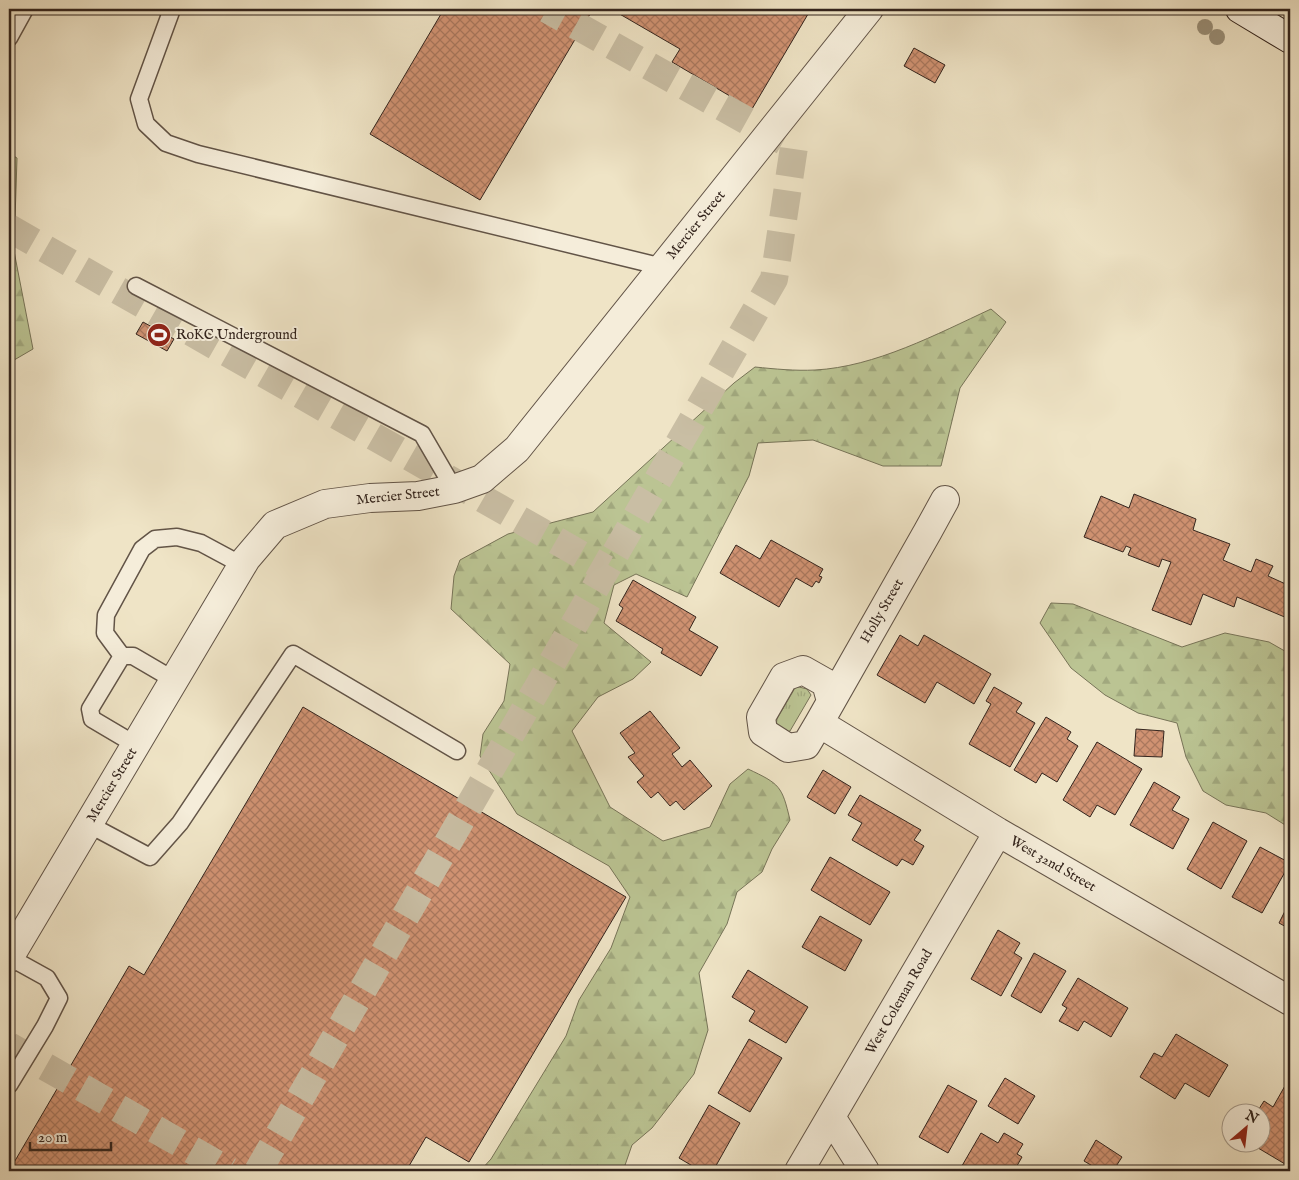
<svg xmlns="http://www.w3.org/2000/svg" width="1299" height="1180" viewBox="0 0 1299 1180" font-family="'IM FELL English',serif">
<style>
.grass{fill:url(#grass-tufts);stroke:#777458}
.forest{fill:url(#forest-firs);stroke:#777458}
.building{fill:url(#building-cross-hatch);stroke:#33241d}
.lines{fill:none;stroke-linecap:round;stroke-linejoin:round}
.minor-tunnel{stroke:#c9bea4;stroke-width:28;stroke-dasharray:28 14;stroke-linecap:butt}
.service-casing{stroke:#625447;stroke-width:19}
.minor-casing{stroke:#625447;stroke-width:30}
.secondary-casing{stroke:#33241d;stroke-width:30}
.service{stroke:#f5edda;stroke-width:16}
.minor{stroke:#f5edda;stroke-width:28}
.secondary{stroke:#f5edda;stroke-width:28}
.tree{fill:#9a9079}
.labels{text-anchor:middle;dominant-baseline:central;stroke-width:4;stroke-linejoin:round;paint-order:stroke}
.street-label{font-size:14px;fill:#33241d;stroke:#f5edda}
.poi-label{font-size:14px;fill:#33241d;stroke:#f5edda;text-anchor:start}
</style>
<defs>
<pattern id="grass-tufts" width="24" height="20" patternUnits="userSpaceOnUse" patternTransform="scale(1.25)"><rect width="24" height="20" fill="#bbc493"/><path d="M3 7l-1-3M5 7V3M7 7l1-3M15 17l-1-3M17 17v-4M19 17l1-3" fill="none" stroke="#a1a87e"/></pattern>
<pattern id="forest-firs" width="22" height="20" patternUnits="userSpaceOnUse" patternTransform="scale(1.25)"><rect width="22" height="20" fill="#bbc493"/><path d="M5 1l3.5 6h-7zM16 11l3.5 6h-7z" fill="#a1a87e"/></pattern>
<pattern id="building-cross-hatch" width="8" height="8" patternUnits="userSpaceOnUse" patternTransform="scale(1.25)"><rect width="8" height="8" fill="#d19373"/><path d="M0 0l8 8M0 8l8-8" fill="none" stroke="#aa785e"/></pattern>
</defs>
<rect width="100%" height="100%" fill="#efe4c6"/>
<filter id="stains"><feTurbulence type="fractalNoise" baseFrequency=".004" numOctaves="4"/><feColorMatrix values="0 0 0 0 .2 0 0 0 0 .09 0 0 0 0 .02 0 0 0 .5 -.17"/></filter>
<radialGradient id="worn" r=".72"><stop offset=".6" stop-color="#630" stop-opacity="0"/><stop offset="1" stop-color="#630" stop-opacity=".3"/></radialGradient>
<path class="grass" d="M 799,687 L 807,689 L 811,695 L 790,731 L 787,733 C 780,729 775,728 777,719 L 795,688 Z"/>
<path class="forest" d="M 9,153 L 17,158 L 14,251 L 33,349 L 9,363 Z
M 991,309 L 1006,322 L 960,388 L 941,466 L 883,466 L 813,440 L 758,443 L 749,476 L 687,597 L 636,574 L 614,585 L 604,623 L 651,662 L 633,679 L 598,697 L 572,731 L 610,807 L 663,841 L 710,827 L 730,784 L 748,769 C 780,784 782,786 790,820 L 772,849 L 762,872 L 737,892 L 727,924 L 699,973 L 708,1030 L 694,1074 L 652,1128 L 632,1145 L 623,1171 L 480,1171 L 491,1159 L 566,1036 L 579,1000 L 611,948 L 630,897 L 609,866 L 517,814 L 480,756 L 483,734 L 504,701 L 510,664 L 451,609 L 454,576 L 460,560 L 508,534 L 593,512 L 734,383 L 755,367 C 775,369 795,371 815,370 C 875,367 937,334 991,309 Z
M 1051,603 L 1073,604 L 1182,647 L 1225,633 L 1269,642 L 1290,654 L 1290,828 L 1266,813 L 1226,805 L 1203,791 L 1186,757 L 1177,723 L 1138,713 L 1105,695 L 1071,668 L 1040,623 Z"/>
<path class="building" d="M 444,9 L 593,9 L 480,200 L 370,134 Z
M 611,9 L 811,9 L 752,109 L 672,62 L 680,49 Z
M 914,48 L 945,65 L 935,83 L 904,66 Z
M 143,322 L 174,339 L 167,351 L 136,334 Z
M 1134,494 L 1196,519 L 1193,530 L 1230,544 L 1223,560 L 1251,572 L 1256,559 L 1273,566 L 1268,576 L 1290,586 L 1290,611 L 1287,618 L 1237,597 L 1234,607 L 1203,594 L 1191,625 L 1152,610 L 1171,562 L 1162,559 L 1159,567 L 1128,555 L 1131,548 L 1126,546 L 1123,552 L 1084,537 L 1101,496 L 1129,508 Z
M 771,540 L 823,569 L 819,576 L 822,577 L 819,583 L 816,581 L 812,587 L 796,578 L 779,607 L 720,573 L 736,545 L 760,559 Z
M 633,580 L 696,617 L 689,630 L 718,647 L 701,676 L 661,653 L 663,649 L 616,621 L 623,608 L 619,605 Z
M 900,635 L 918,646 L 924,635 L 991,674 L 974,704 L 937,682 L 925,703 L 877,675 Z
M 994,687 L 1022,703 L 1016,712 L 1035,723 L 1010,767 L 969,744 L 991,704 L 986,701 Z
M 303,707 L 626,897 L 469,1162 L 426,1137 L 406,1171 L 9,1171 L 129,966 L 144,975 Z
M 650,711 L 680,748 L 672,754 L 682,767 L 690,760 L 712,786 L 684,810 L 676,801 L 670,806 L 658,792 L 651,798 L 637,782 L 644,776 L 628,757 L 635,753 L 620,733 Z
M 1046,717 L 1071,732 L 1067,739 L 1078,746 L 1057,782 L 1042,773 L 1036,783 L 1014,770 Z
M 1136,729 L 1164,731 L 1162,757 L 1134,756 Z
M 1097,742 L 1142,769 L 1115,815 L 1097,805 L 1090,817 L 1063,800 Z
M 823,770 L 851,787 L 835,814 L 807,797 Z
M 1154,782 L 1180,797 L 1172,810 L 1189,819 L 1173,849 L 1130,825 Z
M 860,795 L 921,830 L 914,840 L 924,846 L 913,865 L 902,859 L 897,866 L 852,840 L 862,823 L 848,815 Z
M 1213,822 L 1247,841 L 1221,889 L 1187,869 Z
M 1260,847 L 1290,863 L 1262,913 L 1232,897 Z
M 830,857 L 890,892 L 870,925 L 811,890 Z
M 1290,901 L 1290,929 L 1279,923 Z
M 820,916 L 862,940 L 845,971 L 802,947 Z
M 998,930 L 1020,943 L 1014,953 L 1022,958 L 1001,996 L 971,979 Z
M 1034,953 L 1066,971 L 1041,1013 L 1011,996 Z
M 748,970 L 808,1007 L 786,1043 L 749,1021 L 755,1011 L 732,997 Z
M 1078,978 L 1128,1008 L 1111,1037 L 1084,1021 L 1078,1031 L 1059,1021 L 1067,1008 L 1062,1005 Z
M 1176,1034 L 1228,1065 L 1209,1097 L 1185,1083 L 1175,1099 L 1140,1077 L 1154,1053 L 1162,1057 Z
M 749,1039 L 782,1058 L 750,1112 L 718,1093 Z
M 1005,1078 L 1035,1096 L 1018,1124 L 988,1106 Z
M 1286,1084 L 1290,1086 L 1290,1167 L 1248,1142 L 1262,1142 L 1262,1112 L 1257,1112 L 1264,1101 L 1273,1107 Z
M 948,1085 L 977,1101 L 948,1153 L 919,1137 Z
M 709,1105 L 740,1123 L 713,1171 L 701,1171 L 679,1158 Z
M 981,1133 L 998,1143 L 1004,1133 L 1023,1144 L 1017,1154 L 1022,1157 L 1014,1171 L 959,1171 Z
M 1096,1140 L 1122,1157 L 1113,1171 L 1101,1171 L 1084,1161 Z"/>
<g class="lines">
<path class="minor-tunnel" d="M 9,228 L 606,569
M 9,1046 L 229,1171
M 258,1171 L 774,279 L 794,147 L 547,9"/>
<g class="service-casing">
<path id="service" d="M 172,9 L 139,99 L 146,124 L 166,143 L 198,154 L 663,267
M 9,38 L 25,9
M 136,286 L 422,434 L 454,489
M 122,656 L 105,633 L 106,615 L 142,549 L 155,539 L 177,537 L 201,543 L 242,565
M 136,745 L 92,719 L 90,709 L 122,656 L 133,656 L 174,680
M 88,824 L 150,857 L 180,823 L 293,654 L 457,751
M 9,1085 L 45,1026 L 59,998 L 47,978 L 9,957"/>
</g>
<g class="minor-casing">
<path id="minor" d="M 831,701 L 826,683 L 803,670 L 784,677 L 761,717 L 763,732 L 788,748 L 806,745 L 819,723 L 928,531 L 945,500
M 819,723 L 998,832 L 1290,1001
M 9,958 L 246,559 L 275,525 L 325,504 L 370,498 L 418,496 L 454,489 L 482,479 L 517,449 L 869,9
M 831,1117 L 865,1171
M 799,1171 L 998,832"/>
</g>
<g class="secondary-casing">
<path id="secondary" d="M 1240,9 L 1290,39"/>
</g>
<use href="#service" class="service"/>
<use href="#minor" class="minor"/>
<use href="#secondary" class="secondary"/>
</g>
<g class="tree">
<circle cx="1205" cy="27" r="8"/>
<circle cx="1217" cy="37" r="8"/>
</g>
<defs>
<g id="stadium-disc" transform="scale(1.25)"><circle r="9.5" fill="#8f2418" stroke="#f5edda"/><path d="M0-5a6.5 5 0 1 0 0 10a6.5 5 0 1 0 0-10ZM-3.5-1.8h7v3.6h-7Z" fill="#fff"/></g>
</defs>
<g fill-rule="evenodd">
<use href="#stadium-disc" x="159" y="335"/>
</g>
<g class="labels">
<g class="street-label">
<text transform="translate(696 225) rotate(-51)">Mercier Street</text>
<text transform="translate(398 496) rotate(-6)">Mercier Street</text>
<text transform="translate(882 611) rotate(-60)">Holly Street</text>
<text transform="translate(112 785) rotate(-59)">Mercier Street</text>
<text transform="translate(1053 864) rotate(30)">West 32nd Street</text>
<text transform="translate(899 1002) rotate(-60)">West Coleman Road</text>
</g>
<g class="poi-label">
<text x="176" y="335">RoKC Underground</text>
</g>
</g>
<rect width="1299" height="1180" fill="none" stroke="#efe4c6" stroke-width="30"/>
<rect x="10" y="10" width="1279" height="1160" fill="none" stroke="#33241d" stroke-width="2.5"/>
<rect x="15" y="15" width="1269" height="1150" fill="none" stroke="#33241d"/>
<g transform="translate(1246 1128) rotate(28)"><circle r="24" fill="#f5edda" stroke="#a79d8e"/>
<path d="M0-4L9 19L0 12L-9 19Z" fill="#8f2418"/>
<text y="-8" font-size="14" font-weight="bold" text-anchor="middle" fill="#33241d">N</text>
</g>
<path d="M30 1142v8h81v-8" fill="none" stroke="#33241d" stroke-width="2.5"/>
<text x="38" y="1142" font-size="15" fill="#33241d" stroke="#f5edda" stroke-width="4" paint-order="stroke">20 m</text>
<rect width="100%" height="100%" filter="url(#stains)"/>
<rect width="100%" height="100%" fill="url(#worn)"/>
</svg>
